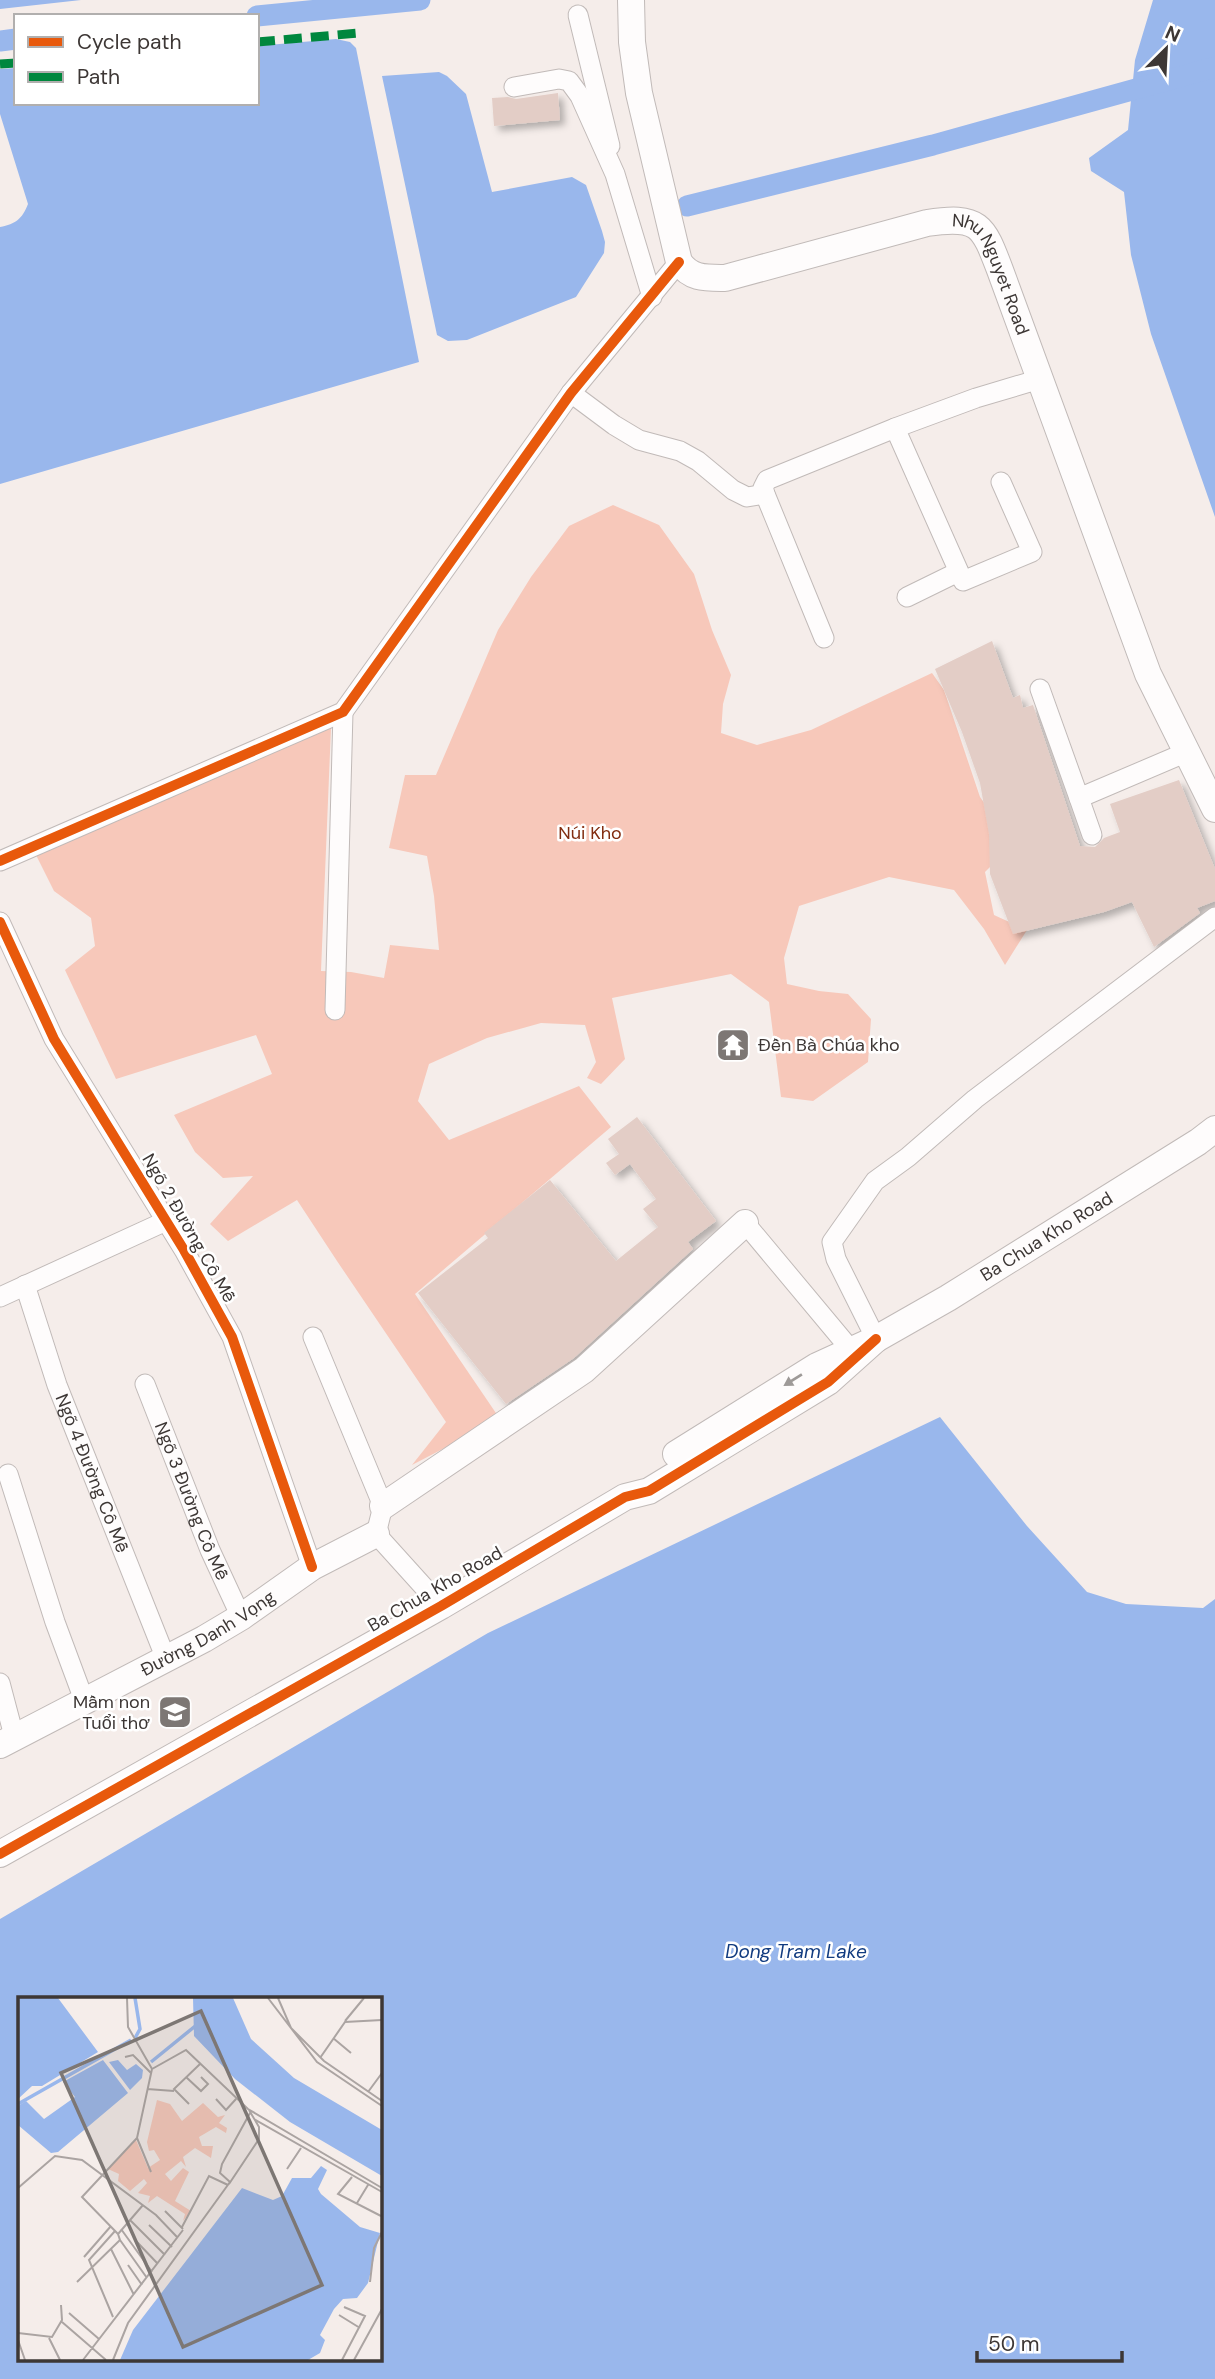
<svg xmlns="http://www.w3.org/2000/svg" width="1215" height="2379" viewBox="0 0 1215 2379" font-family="'DM Sans',sans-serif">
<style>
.forest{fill:#f7c8ba}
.water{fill:#99b7ec;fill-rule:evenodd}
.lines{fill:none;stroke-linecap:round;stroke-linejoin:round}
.canal{stroke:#99b7ec;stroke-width:21}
.building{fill:#e3cdc6;filter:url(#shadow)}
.street-casing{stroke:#c1bab8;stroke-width:21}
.secondary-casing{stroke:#c1bab8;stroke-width:28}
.street{stroke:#fefcfc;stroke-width:19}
.secondary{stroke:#fefcfc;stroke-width:26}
.quiet{stroke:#00873e;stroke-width:9;stroke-dasharray:18 9;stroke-linecap:butt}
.cycleway-casing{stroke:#fff;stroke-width:15}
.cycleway{stroke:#e8590c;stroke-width:10}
.oneway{fill:#9e9a98}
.labels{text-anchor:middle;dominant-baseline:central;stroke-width:5;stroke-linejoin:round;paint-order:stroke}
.street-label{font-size:18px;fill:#3d3735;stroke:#fff}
.park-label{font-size:18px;fill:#822d10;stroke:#fff}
.poi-label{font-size:18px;fill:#3d3735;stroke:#fff;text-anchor:start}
.water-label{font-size:19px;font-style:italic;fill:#123c80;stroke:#fff}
.inset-river{fill:none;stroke:#99b7ec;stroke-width:3.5}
.inset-road{fill:none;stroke:#aba4a2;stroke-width:2}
.view{fill:#7d7774;fill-opacity:0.15;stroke:#7d7774;stroke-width:3.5}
.inset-edge{fill:none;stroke:#3d3735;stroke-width:3.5}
</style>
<defs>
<filter id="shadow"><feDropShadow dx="5" dy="5" stdDeviation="3.5" flood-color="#0004"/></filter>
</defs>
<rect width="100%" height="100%" fill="#f5edea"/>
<path class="forest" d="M 613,505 L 659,525 L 694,574 L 712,630 L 731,675 L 723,704 L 721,733 L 757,745 L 811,730 L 932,673 L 944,690 L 980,797 L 1000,825 L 1004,853 L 985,872 L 994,915 L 1027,930 L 1005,965 L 984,929 L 954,890 L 889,877 L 799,906 L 784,958 L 787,984 L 819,991 L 848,994 L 871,1019 L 868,1062 L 813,1101 L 781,1097 L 769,1002 L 731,974 L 612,998 L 625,1059 L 601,1084 L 587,1078 L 596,1062 L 585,1025 L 541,1023 L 487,1038 L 429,1064 L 418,1101 L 449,1140 L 579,1086 L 611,1127 L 415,1294 L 500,1419 L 412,1465 L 446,1422 L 337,1261 L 297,1200 L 228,1241 L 210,1224 L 253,1176 L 223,1178 L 195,1152 L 174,1115 L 272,1074 L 256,1035 L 116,1079 L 65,970 L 95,946 L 91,918 L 54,891 L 31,845 L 331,728 L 321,971 L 351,972 L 384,978 L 390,945 L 439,950 L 434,896 L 427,856 L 389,848 L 405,775 L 436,775 L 498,630 L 531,577 L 569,526 Z"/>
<path class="water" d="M 0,0 L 81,0 L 0,9 Z
M 1153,0 L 1215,0 L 1215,517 L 1151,334 L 1131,255 L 1124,192 L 1091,171 L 1089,158 L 1128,130 L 1135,60 Z
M 336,39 L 350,42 L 356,48 L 419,362 L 0,484 L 0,227 C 16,224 22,219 28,204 L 0,114 L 0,69 L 16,68 L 16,103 L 257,103 L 257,46 Z
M 439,72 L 447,76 L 466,94 L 492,192 L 572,177 L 586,185 L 602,231 L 605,242 L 604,253 L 576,297 L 467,340 L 448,341 L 437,335 L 382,76 Z
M 940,1417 L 1027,1526 L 1087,1592 L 1126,1604 L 1203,1608 L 1215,1599 L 1215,2379 L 0,2379 L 0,1919 L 488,1633 ZM 19,1999 L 380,1999 L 380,2360 L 19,2360 Z"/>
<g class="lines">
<path class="canal" d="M 257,16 L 420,0
M 0,41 L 16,39
M 687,206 L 933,145 L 1215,67"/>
</g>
<path class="building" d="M 558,93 L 560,120 L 494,126 L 492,98 L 508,97 L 516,99 Z
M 992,641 L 1013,698 L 1020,695 L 1023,708 L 1033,705 L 1080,846 L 1095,847 L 1104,838 L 1120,832 L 1110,804 L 1179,780 L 1215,869 L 1215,901 L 1197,908 L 1200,913 L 1154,947 L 1132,902 L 1104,912 L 1013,934 L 990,874 L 989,834 L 980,783 L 962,732 L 935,669 Z
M 637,1117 L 716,1221 L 688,1242 L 693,1249 L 574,1358 L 506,1404 L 418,1293 L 488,1238 L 484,1233 L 550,1180 L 616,1261 L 658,1227 L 643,1209 L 656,1199 L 630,1164 L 615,1175 L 606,1163 L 619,1154 L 608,1139 Z"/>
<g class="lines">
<g class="street-casing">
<g id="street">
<path d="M 578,15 L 610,146"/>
<path d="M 514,87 L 559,79 L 569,81 L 580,96 L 615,174 L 652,297"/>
<path d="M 571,393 L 614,425 L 639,440 L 680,451 L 698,461 L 733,490 L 747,497 L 765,494"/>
<path d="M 895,428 L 963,581 L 1032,552 L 1001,482"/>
<path d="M 907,597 L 958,572"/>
<path d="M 824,638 L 765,494 L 763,488 L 767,480 L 895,428 L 976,398 L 1040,379"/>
<path d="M 1040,689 L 1079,798 L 1187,752"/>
<path d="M 1079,798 L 1092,835"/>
<path d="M 0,861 L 343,712 L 571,393 L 679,262"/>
<path d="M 0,922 L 54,1039 L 184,1250 L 232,1337 L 312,1567"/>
<path d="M 335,1010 L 343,712"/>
<path d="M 745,1223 L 851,1350"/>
<path id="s1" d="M 25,1285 L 57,1385 L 166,1659"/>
<path d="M 0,1297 L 166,1221"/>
<path d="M 313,1337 L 383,1506 L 376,1534 L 441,1606"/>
<path d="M 876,1339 L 836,1259 L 832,1242 L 875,1181 L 908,1157 L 975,1099 L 1215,917"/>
<path id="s2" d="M 145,1384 L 210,1550 L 241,1617"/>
<path d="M 8,1474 L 55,1622 L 84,1700"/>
<path d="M 0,1683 L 14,1736"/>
</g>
</g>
<g class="secondary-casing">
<g id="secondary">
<path id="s3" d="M 631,0 L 632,42 L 639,93 L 679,262 C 691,279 705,278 725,278 L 927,223 C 979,215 983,225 1000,270 L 1148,674 L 1215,809"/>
<path id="s4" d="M 676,1454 L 817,1366 L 876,1339 L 948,1298 L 1198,1142 L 1215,1129"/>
<path d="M 383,1506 L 584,1370 L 745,1223"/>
<path id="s5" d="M 0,1745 L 204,1639 L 241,1617 L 312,1567 L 376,1534"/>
<path d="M 0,1854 L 441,1606 L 625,1497 L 649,1491 L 828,1382 L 876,1339"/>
</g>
</g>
<use href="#street" class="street"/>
<use href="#secondary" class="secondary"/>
<path class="quiet" d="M 257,42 L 359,33
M 0,64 L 16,63"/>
<g class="cycleway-casing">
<path id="cycleway" d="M 0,861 L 343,712 L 571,393 L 679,262
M 0,922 L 54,1039 L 184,1250 L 232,1337 L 312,1567
M 0,1854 L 441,1606 L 625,1497 L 649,1491 L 828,1382 L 876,1339"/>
</g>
<use href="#cycleway" class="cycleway"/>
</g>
<defs><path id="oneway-solid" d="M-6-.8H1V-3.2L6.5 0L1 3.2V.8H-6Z" transform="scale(1.75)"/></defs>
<use class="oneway" href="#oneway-solid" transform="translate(793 1380) rotate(148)"/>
<defs>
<g id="temple-square" transform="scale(1.75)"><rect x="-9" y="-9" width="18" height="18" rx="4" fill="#7d7774" stroke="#fff"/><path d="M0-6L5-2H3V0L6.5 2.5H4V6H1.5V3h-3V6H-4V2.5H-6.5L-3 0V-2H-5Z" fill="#fff"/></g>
<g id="school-square" transform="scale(1.75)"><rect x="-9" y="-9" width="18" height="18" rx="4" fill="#7d7774" stroke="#fff"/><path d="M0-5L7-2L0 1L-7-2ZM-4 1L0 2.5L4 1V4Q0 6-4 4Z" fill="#fff"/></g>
</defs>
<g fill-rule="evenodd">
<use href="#temple-square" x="733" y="1045"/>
<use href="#school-square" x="175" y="1712"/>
</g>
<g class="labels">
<g class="street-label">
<text stroke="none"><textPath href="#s3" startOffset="625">Nhu Nguyet Road</textPath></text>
<text transform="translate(189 1228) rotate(60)">Ngõ 2 Đường Cô Mễ</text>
<text stroke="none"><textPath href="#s4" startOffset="430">Ba Chua Kho Road</textPath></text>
<text stroke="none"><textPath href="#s1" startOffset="200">Ngõ 4 Đường Cô Mễ</textPath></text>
<text stroke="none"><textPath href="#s2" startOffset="126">Ngõ 3 Đường Cô Mễ</textPath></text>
<text transform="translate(435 1589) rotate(-30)">Ba Chua Kho Road</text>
<text stroke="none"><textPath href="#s5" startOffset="236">Đường Danh Vọng</textPath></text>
</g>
<g class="park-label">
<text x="590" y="833">Núi Kho</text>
</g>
<g class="poi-label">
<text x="758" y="1045">Đền Bà Chúa kho</text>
<text x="150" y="1702" text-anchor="end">Mầm non<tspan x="150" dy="21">Tuổi thơ</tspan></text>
</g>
<g class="water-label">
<text x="796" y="1951">Dong Tram Lake</text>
</g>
</g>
<g transform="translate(18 1997)">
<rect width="364" height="364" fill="#f5edea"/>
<path d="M 139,103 L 152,107 L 164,124 L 185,106 L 200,120 L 207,118 L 201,126 L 209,131 L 208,136 L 198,130 L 181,140 L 184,149 L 195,149 L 193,161 L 177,151 L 165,160 L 168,170 L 163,164 L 147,177 L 153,184 L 165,171 L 171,175 L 157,204 L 173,214 L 165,224 L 167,217 L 139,199 L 130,206 L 132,199 L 120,196 L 129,186 L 126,182 L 112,194 L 100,184 L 101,177 L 90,172 L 118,143 L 130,171 L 142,163 L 136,153 L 131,154 L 129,145 Z" fill="#f7c8ba"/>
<path d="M 0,1 L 40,1 L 80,55 L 24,89 L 14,89 L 0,102 ZM 175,1 L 215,1 L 233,42 L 276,81 L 364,133 L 364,179 L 272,125 L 217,82 L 176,39 ZM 85,63 L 110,96 L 40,155 L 33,156 L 0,128 L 0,109 L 8,104 L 26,122 L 57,100 L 45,85 ZM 100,63 L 109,73 L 118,67 L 125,73 L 124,81 L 112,93 L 91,65 ZM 303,169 L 309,173 L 300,192 L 303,197 L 342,230 L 362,236 L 350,286 L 339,301 L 325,302 L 316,312 L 302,338 L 307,343 L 302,356 L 290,363 L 102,363 L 115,333 L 224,191 L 255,203 L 264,199 L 274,181 L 293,181 Z" fill="#99b7ec"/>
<path class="inset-river" d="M 117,41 L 122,32 L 117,1M 133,65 L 181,26M 0,107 L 113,43"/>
<path class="inset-road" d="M 109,1 L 110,30 L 134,72 L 168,53 L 230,112 L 364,191M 250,1 L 299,65 L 364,109M 260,1 L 273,31 L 306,64 L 364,104M 327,24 L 346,1M 315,41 L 333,56M 107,60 L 115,58 L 133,76M 302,61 L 327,25 L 364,23M 168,80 L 183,94 L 190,87 L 183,80M 129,92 L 156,94M 350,95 L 364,76M 198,102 L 208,113 L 218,102M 171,107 L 156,92 L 182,67M 236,122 L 364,195M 119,141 L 133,175M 269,172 L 283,151M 334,180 L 320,197 L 363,219M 212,185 L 202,176 L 204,167 L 232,116M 211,187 L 241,142 L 241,130 L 231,113M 0,191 L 37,159 L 64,163 L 138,218 L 159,240M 339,206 L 350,188M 147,214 L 165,232M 112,223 L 147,258M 131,228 L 154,250M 164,230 L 191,179 L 210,188M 103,232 L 134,275M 100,237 L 64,200 L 119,141 L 134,72M 102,243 L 129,281M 119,245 L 140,267M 93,252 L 116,298M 66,260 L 93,229M 110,268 L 124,288M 59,285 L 102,243 L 100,237 L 125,208M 352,285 L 356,251 L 364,235M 51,316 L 81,342M 321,318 L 342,331M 95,320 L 71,263 L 97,234M 44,325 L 88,363M 0,336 L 34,340 L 44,323 L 43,308M 31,341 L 42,363M 0,343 L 7,363M 65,363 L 165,233M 95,363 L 110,326 L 212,185M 324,363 L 347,319 L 326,310M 336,363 L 364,312"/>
<path class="view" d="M 183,14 L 304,288 L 165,350 L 43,76 Z"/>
<rect width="364" height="364" class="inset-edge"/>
</g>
<rect x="14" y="14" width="245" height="91" fill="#ffffff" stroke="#b1afae" stroke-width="2"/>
<rect x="28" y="37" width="35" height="10" fill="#e8590c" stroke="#b1afae" stroke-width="2"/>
<text x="77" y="49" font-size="21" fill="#3d3735">Cycle path</text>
<rect x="28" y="72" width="35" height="10" fill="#00873e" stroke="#b1afae" stroke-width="2"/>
<text x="77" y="84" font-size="21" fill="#3d3735">Path</text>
<g transform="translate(1166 49) rotate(24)" stroke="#ffffff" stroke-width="5" paint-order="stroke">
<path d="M0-5L12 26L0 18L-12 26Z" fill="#3d3735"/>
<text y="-10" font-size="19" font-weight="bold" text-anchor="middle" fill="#3d3735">N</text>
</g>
<path d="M977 2351v10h145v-10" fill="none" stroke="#3d3735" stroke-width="3.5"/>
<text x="988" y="2351" font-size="21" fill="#3d3735" stroke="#ffffff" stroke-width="5" paint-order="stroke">50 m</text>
</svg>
